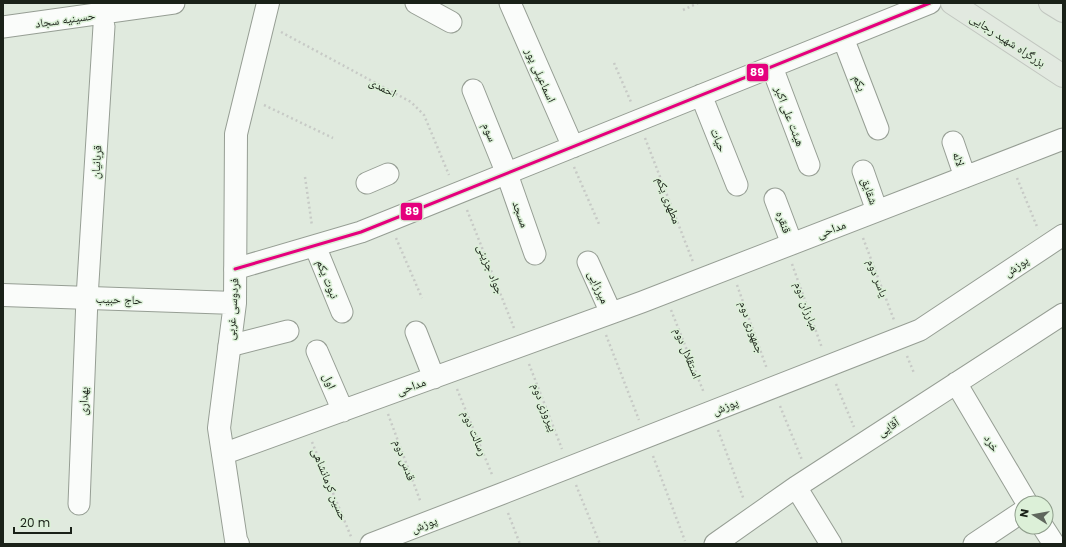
<svg xmlns="http://www.w3.org/2000/svg" width="1066" height="547" viewBox="0 0 1066 547" font-family="Poppins,'Noto Naskh Arabic',sans-serif">
<style>
.lines{fill:none;stroke-linecap:round;stroke-linejoin:round}
.minor-casing{stroke:#969e94;stroke-width:23}
.tertiary-casing{stroke:#969e94;stroke-width:24}
.trunk-casing{stroke:#c2c7c0;stroke-width:24}
.path{stroke:#c7cac6;stroke-width:2.5;stroke-dasharray:2 3;stroke-linecap:butt}
.minor{stroke:#fafcfa;stroke-width:21}
.tertiary{stroke:#fafcfa;stroke-width:22}
.trunk{stroke:#e2e9e0;stroke-width:22}
.bus-1-casing{stroke:#dcf0d8;stroke-width:6}
.bus-1{stroke:#e5007d;stroke-width:3}
.labels{text-anchor:middle;dominant-baseline:central;stroke-width:3;stroke-linejoin:round;paint-order:stroke}
.street-label{font-size:12px;fill:#1a2118;stroke:#dcf0d8}
.line-badge{stroke:#dcf0d8;stroke-width:1.5}
.badge-label{font-size:11px;text-anchor:middle;font-weight:bold;fill:#fff}
</style>
<rect width="100%" height="100%" fill="#e0eade"/>
<g class="lines">
<g class="minor-casing">
<path id="minor" d="M 416,3 L 451,22
M 510,3 L 573,147
M 3,27 L 174,3
M 843,38 L 878,129
M 772,67 L 809,165
M 473,90 L 507,174 L 535,254
M 701,95 L 737,185
M 953,142 L 965,177
M 863,171 L 877,211
M 367,183 L 388,174
M 775,199 L 792,244
M 315,246 L 342,312
M 588,262 L 611,313
M 235,269 L 361,232 L 930,3
M 416,332 L 434,378
M 229,346 L 288,331
M 317,351 L 343,411
M 956,383 L 1027,503
M 223,454 L 642,302 L 1063,139
M 796,487 L 831,544
M 79,504 L 87,298 L 104,26
M 1043,527 L 1054,544
M 371,544 L 501,494 L 920,330 L 1063,235
M 715,544 L 796,487 L 1063,314
M 974,544 L 1022,512"/>
</g>
<g class="tertiary-casing">
<path id="tertiary" d="M 3,295 L 235,303
M 238,544 L 236,540 L 219,428 L 235,303 L 236,134 L 268,3"/>
</g>
<g class="trunk-casing">
<path id="trunk" d="M 952,3 L 1063,76
M 1050,3 L 1063,11"/>
</g>
<path class="path" d="M 683,10 L 698,3
M 281,32 L 411,102 L 424,115 L 449,175
M 614,63 L 631,102
M 264,105 L 333,138
M 645,138 L 693,262
M 574,167 L 599,224
M 305,177 L 312,226
M 1017,178 L 1038,229
M 467,210 L 514,328
M 396,238 L 422,298
M 863,238 L 894,320
M 792,264 L 822,348
M 737,285 L 767,369
M 671,310 L 704,393
M 606,335 L 639,420
M 907,356 L 914,373
M 529,364 L 562,449
M 836,384 L 854,427
M 457,389 L 493,477
M 780,406 L 802,460
M 388,414 L 421,503
M 718,430 L 744,500
M 312,442 L 352,539
M 653,456 L 685,541
M 576,485 L 600,544
M 508,513 L 520,544"/>
<use href="#minor" class="minor"/>
<use href="#tertiary" class="tertiary"/>
<use href="#trunk" class="trunk"/>
<g class="bus-1-casing">
<path id="bus-1" d="M 235,269 L 361,232 L 930,3"/>
</g>
<use href="#bus-1" class="bus-1"/>
</g>
<g class="labels">
<g class="street-label">
<text transform="translate(65 19) rotate(-8)">حسینیه سجاد</text>
<text transform="translate(1008 40) rotate(33)">بزرگراه شهید رجایی</text>
<text transform="translate(541 75) rotate(66)">اسماعیلی پور</text>
<text transform="translate(860 83) rotate(69)">یکم</text>
<text transform="translate(383 87) rotate(28)">احمدی</text>
<text transform="translate(790 116) rotate(69)">هیئت علی اکبر</text>
<text transform="translate(490 132) rotate(68)">سوم</text>
<text transform="translate(719 140) rotate(68)">حیات</text>
<text transform="translate(959 159) rotate(71)">لاله</text>
<text transform="translate(96 162) rotate(-86)">قربانیان</text>
<text transform="translate(870 191) rotate(71)">شقایق</text>
<text transform="translate(669 200) rotate(69)">مطهری یکم</text>
<text transform="translate(521 214) rotate(70)">مسجد</text>
<text transform="translate(784 222) rotate(69)">قنقره</text>
<text transform="translate(831 229) rotate(-21)">مداحی</text>
<text transform="translate(1016 266) rotate(-34)">پوزش</text>
<text transform="translate(491 269) rotate(68)">جواد جزینی</text>
<text transform="translate(878 278) rotate(69)">یاسر دوم</text>
<text transform="translate(328 279) rotate(68)">نبوت یکم</text>
<text transform="translate(599 287) rotate(66)">میرزایی</text>
<text transform="translate(119 299) rotate(2)">حاج حبیب</text>
<text transform="translate(807 306) rotate(70)">مبارزان دوم</text>
<text transform="translate(232 309) rotate(-86)">فردوسی غربی</text>
<text transform="translate(752 327) rotate(71)">جمهوری دوم</text>
<text transform="translate(688 353) rotate(68)">استقلال دوم</text>
<text transform="translate(330 381) rotate(67)">اول</text>
<text transform="translate(411 386) rotate(-20)">مداحی</text>
<text transform="translate(83 401) rotate(-88)">بهداری</text>
<text transform="translate(725 406) rotate(-22)">پوزش</text>
<text transform="translate(545 407) rotate(69)">پیروزی دوم</text>
<text transform="translate(888 427) rotate(-33)">آقایی</text>
<text transform="translate(475 433) rotate(67)">رسالت دوم</text>
<text transform="translate(992 443) rotate(59)">خرد</text>
<text transform="translate(405 460) rotate(70)">قدس دوم</text>
<text transform="translate(330 484) rotate(68)">حسین کرمانشاهی</text>
<text transform="translate(424 524) rotate(-21)">پوزش</text>
</g>
</g>
<g class="line-badge">
<rect x="746" y="63" width="23" height="19" rx="4" fill="#e5007d"/>
<rect x="400" y="202" width="23" height="19" rx="4" fill="#e5007d"/>
</g>
<g class="badge-label">
<text x="757" y="76">89</text>
<text x="412" y="215">89</text>
</g>
<rect width="1066" height="547" fill="none" stroke="#1a2118" stroke-width="8"/>
<g transform="translate(1034 515) rotate(281)"><circle r="19" fill="#dcf0d8" stroke="#8e9d8b"/>
<path d="M0-3L7 15L0 10L-7 15Z" fill="#5f675d"/>
<text y="-6" font-size="11" font-weight="bold" text-anchor="middle" fill="#1a2118">N</text>
</g>
<path d="M14 527v6h57v-6" fill="none" stroke="#1a2118" stroke-width="2"/>
<text x="20" y="527" font-size="12" fill="#1a2118" stroke="#dcf0d8" stroke-width="3" paint-order="stroke">20 m</text>
</svg>
